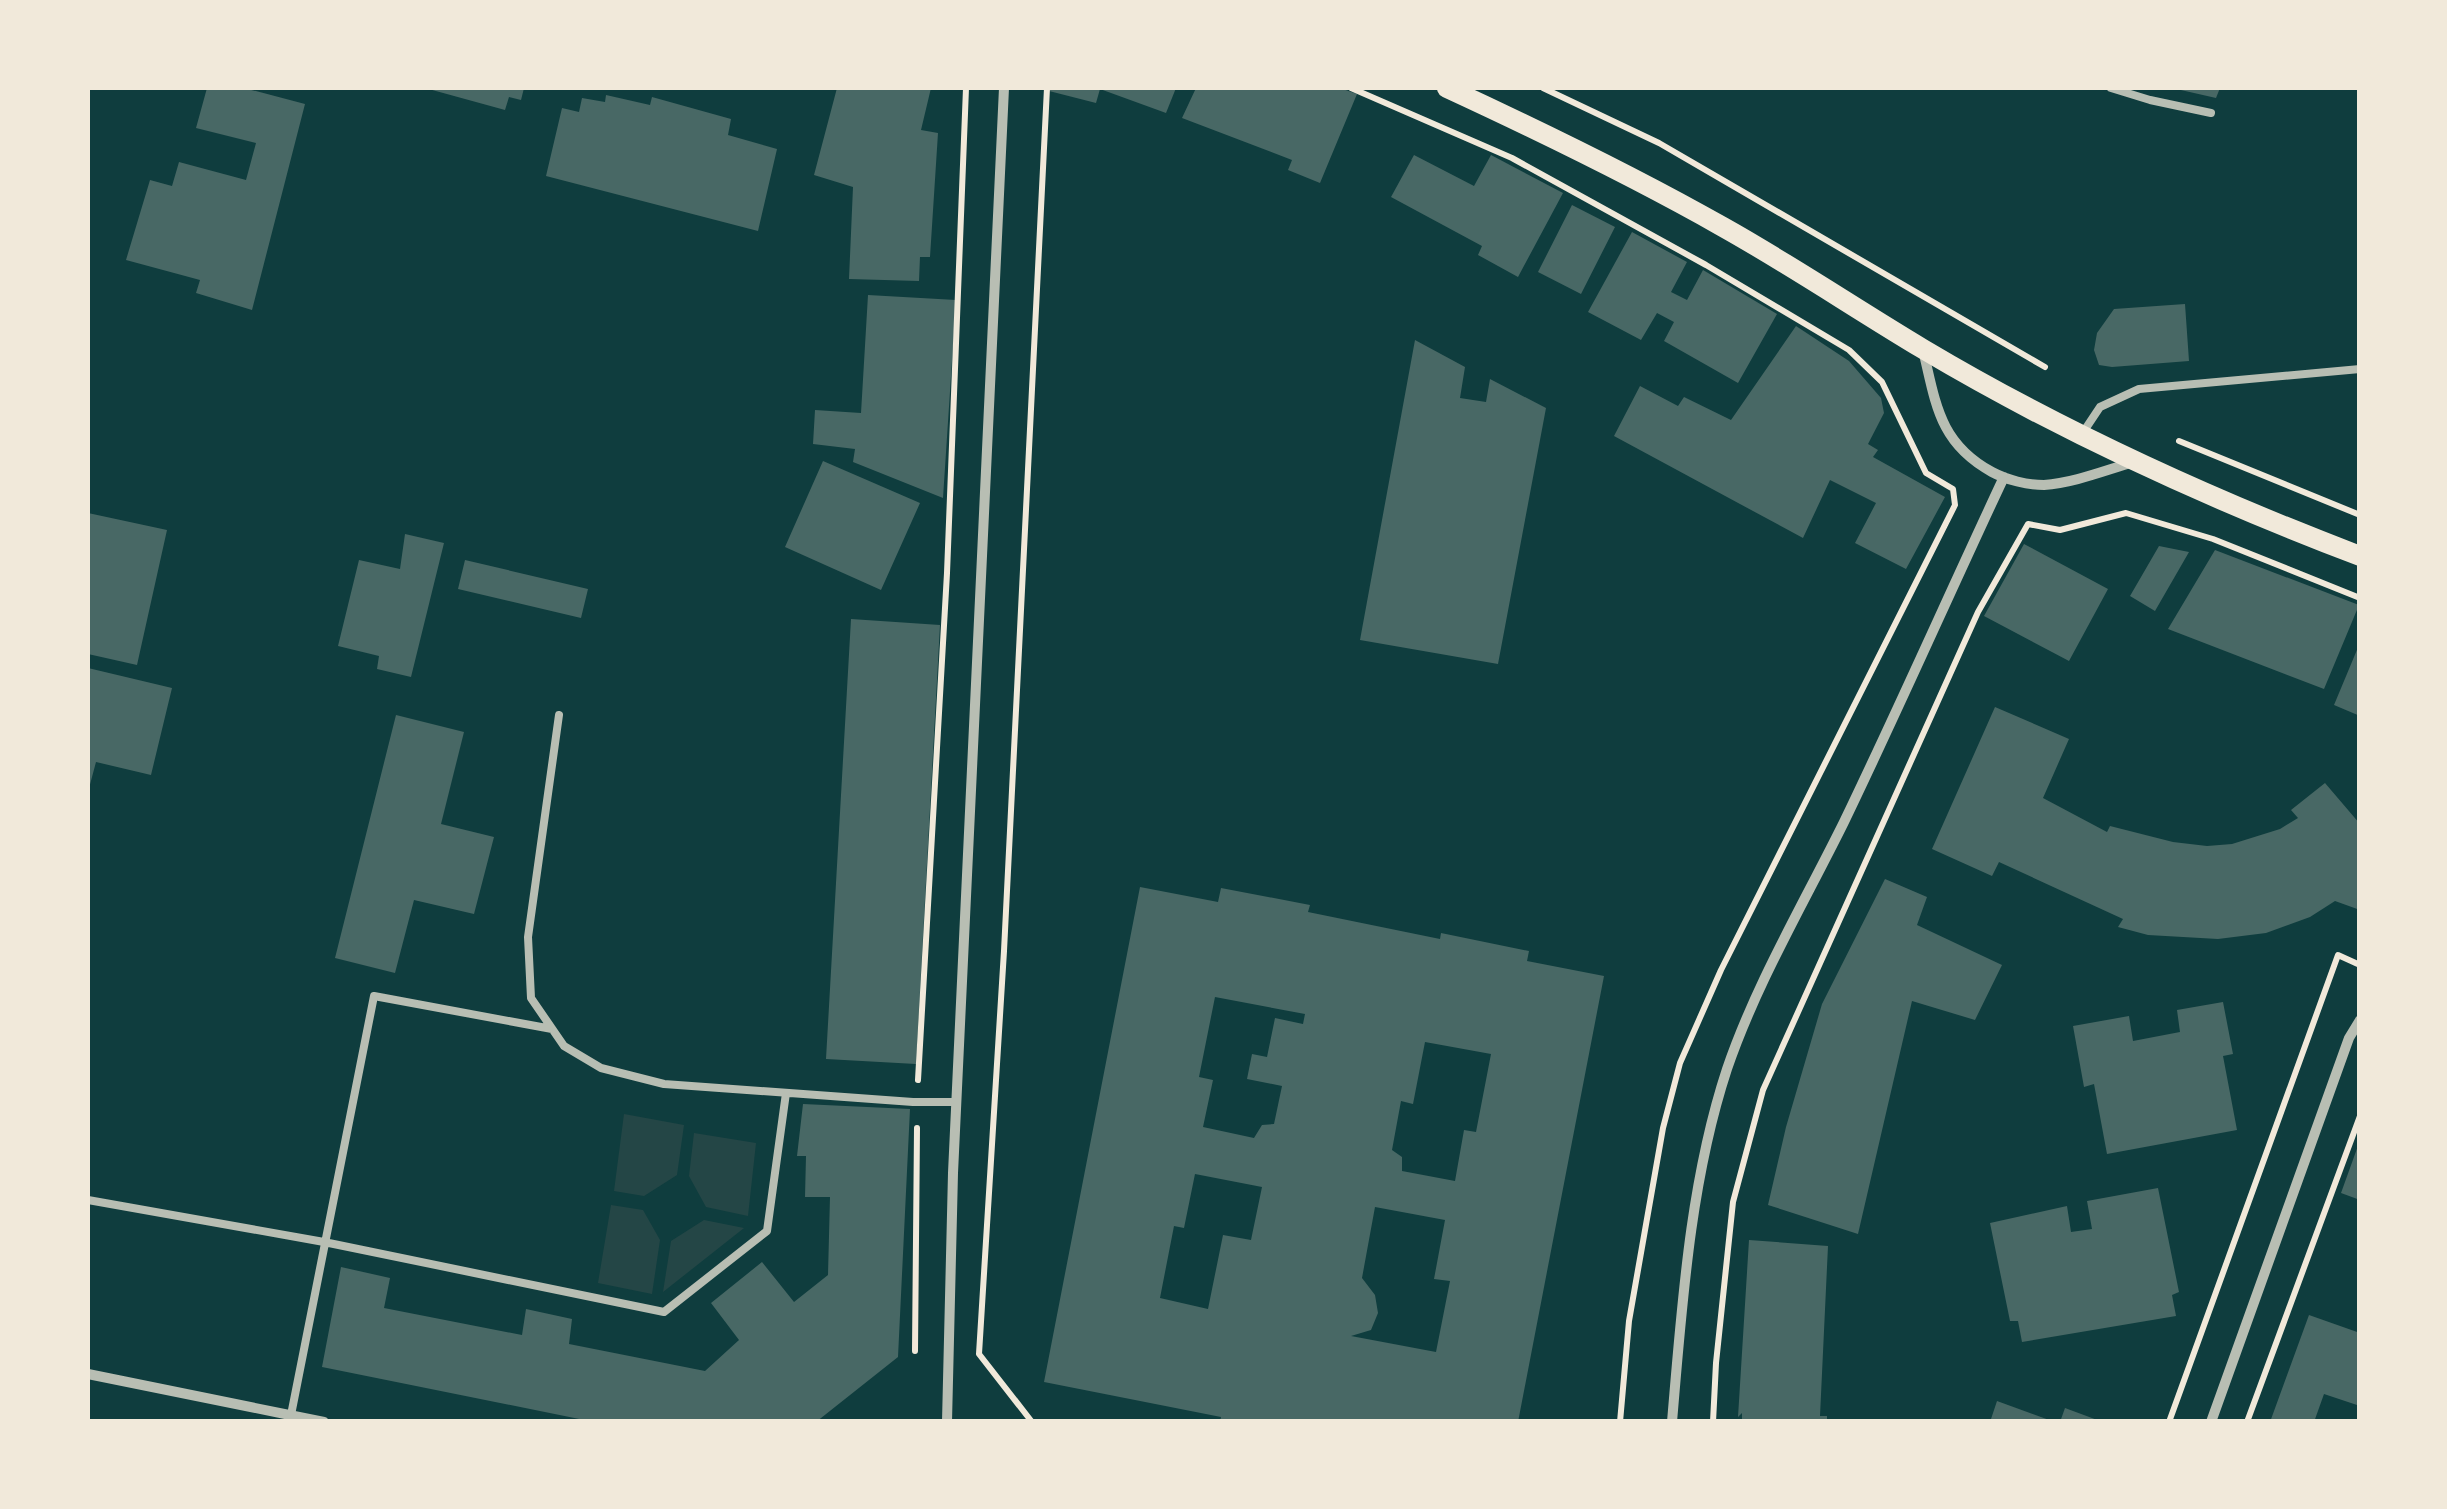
<svg xmlns="http://www.w3.org/2000/svg" width="2447" height="1509" viewBox="0 0 2447 1509" font-family="'Titillium Web',sans-serif">
<style>
.green{fill:#244646}
.building{fill:#486865;fill-rule:evenodd}
.lines{fill:none;stroke-linecap:round;stroke-linejoin:round}
.path{stroke:#f1e9da;stroke-width:6}
.service{stroke:#b8beb3;stroke-width:8}
.minor{stroke:#b8beb3;stroke-width:10}
.secondary{stroke:#f1e9da;stroke-width:20}
</style>
<rect width="100%" height="100%" fill="#0f3d3e"/>
<path class="green" d="M 624,1114 L 684,1125 L 677,1175 L 644,1196 L 614,1191 Z
M 694,1133 L 756,1143 L 748,1216 L 706,1207 L 689,1176 Z
M 611,1205 L 643,1210 L 660,1240 L 652,1294 L 598,1283 Z
M 704,1220 L 744,1228 L 663,1292 L 671,1241 Z"/>
<path class="building" d="M 207,88 L 244,88 L 305,104 L 252,310 L 196,293 L 200,280 L 126,260 L 150,180 L 172,186 L 179,162 L 246,180 L 256,143 L 196,128 Z
M 425,88 L 524,88 L 521,100 L 509,97 L 505,110 Z
M 837,88 L 931,88 L 921,130 L 938,133 L 930,257 L 920,257 L 919,281 L 849,279 L 853,187 L 814,175 Z
M 1049,88 L 1176,88 L 1166,113 L 1100,89 L 1096,103 L 1049,91 Z
M 1196,88 L 1340,88 L 1357,94 L 1320,183 L 1288,170 L 1292,160 L 1182,118 Z
M 2172,88 L 2220,88 L 2216,98 Z
M 606,95 L 650,105 L 652,97 L 731,119 L 728,135 L 777,149 L 758,231 L 546,176 L 562,108 L 579,112 L 582,98 L 605,102 Z
M 1414,155 L 1474,186 L 1491,155 L 1563,193 L 1518,277 L 1478,255 L 1482,246 L 1391,197 Z
M 1572,205 L 1615,227 L 1581,294 L 1538,272 Z
M 1632,232 L 1687,262 L 1671,292 L 1687,300 L 1703,270 L 1777,314 L 1738,383 L 1664,341 L 1674,322 L 1657,313 L 1641,340 L 1588,312 Z
M 868,295 L 956,300 L 943,498 L 853,462 L 855,449 L 813,444 L 815,410 L 861,413 Z
M 2185,304 L 2189,361 L 2112,367 L 2099,365 L 2094,350 L 2097,333 L 2114,309 Z
M 1796,326 L 1849,361 L 1881,398 L 1884,413 L 1868,444 L 1878,450 L 1873,457 L 1945,497 L 1906,569 L 1855,543 L 1876,503 L 1830,480 L 1803,538 L 1614,436 L 1640,386 L 1678,406 L 1684,397 L 1731,420 Z
M 1415,340 L 1465,367 L 1460,398 L 1486,402 L 1490,379 L 1546,408 L 1498,664 L 1360,640 Z
M 823,461 L 920,503 L 881,590 L 785,547 Z
M 88,513 L 167,530 L 137,665 L 88,654 Z
M 405,534 L 444,543 L 411,677 L 377,669 L 379,656 L 338,646 L 359,560 L 400,569 Z
M 2024,544 L 2108,589 L 2069,661 L 1984,616 Z
M 2159,546 L 2189,552 L 2155,611 L 2130,596 Z
M 2215,550 L 2359,605 L 2324,689 L 2168,629 Z
M 465,560 L 588,589 L 581,618 L 458,589 Z
M 851,619 L 940,625 L 916,1064 L 826,1059 Z
M 2359,645 L 2360,645 L 2360,716 L 2334,705 Z
M 88,668 L 172,688 L 151,775 L 96,762 L 88,792 Z
M 1995,707 L 2069,739 L 2043,798 L 2107,832 L 2110,826 L 2173,842 L 2207,846 L 2232,844 L 2280,829 L 2298,818 L 2291,810 L 2325,783 L 2360,824 L 2360,910 L 2335,901 L 2310,917 L 2266,933 L 2218,939 L 2148,935 L 2118,927 L 2123,919 L 1999,862 L 1992,876 L 1932,849 Z
M 396,715 L 464,732 L 441,824 L 494,837 L 474,914 L 414,900 L 395,973 L 335,958 Z
M 1885,879 L 1927,897 L 1917,925 L 2002,965 L 1975,1020 L 1912,1001 L 1858,1234 L 1768,1205 L 1786,1127 L 1822,1004 Z
M 1140,887 L 1218,902 L 1221,888 L 1310,905 L 1308,912 L 1440,939 L 1441,933 L 1529,951 L 1527,961 L 1604,976 L 1518,1422 L 1220,1422 L 1221,1417 L 1044,1382 ZM 1215,997 L 1305,1014 L 1303,1024 L 1275,1018 L 1267,1057 L 1252,1054 L 1247,1079 L 1282,1086 L 1274,1124 L 1262,1125 L 1254,1138 L 1203,1127 L 1213,1080 L 1199,1077 ZM 1425,1042 L 1491,1054 L 1476,1132 L 1464,1130 L 1455,1181 L 1402,1171 L 1402,1157 L 1392,1150 L 1401,1101 L 1413,1104 ZM 1195,1174 L 1262,1187 L 1251,1240 L 1223,1235 L 1208,1309 L 1160,1298 L 1174,1226 L 1184,1228 ZM 1375,1207 L 1445,1220 L 1434,1279 L 1450,1281 L 1436,1352 L 1351,1336 L 1371,1330 L 1378,1313 L 1375,1295 L 1362,1278 Z
M 2223,1002 L 2233,1054 L 2223,1056 L 2237,1130 L 2107,1154 L 2094,1084 L 2084,1087 L 2073,1026 L 2129,1016 L 2133,1041 L 2180,1032 L 2177,1010 Z
M 803,1104 L 910,1109 L 898,1357 L 816,1422 L 594,1422 L 322,1367 L 341,1267 L 390,1278 L 384,1308 L 522,1335 L 526,1309 L 572,1319 L 569,1344 L 705,1371 L 739,1340 L 711,1303 L 762,1262 L 794,1302 L 828,1275 L 830,1197 L 805,1197 L 806,1156 L 797,1156 Z
M 2359,1143 L 2360,1143 L 2360,1200 L 2341,1193 Z
M 2158,1188 L 2179,1292 L 2172,1295 L 2176,1316 L 2022,1342 L 2018,1321 L 2010,1321 L 1990,1223 L 2067,1206 L 2071,1232 L 2092,1229 L 2087,1201 Z
M 1749,1240 L 1828,1246 L 1820,1416 L 1827,1416 L 1827,1422 L 1742,1422 L 1742,1413 L 1738,1417 Z
M 2309,1315 L 2360,1333 L 2360,1406 L 2324,1394 L 2314,1422 L 2270,1422 Z
M 1997,1401 L 2052,1421 L 2052,1422 L 1990,1422 Z
M 2065,1408 L 2100,1421 L 2100,1422 L 2060,1422 Z"/>
<g class="lines">
<path class="path" d="M 1351,88 L 1512,158 L 1706,265 L 1849,350 L 1882,382 L 1926,473 L 1953,489 L 1955,505 L 1721,970 L 1680,1063 L 1663,1128 L 1629,1321 L 1620,1422
M 1543,88 L 1659,143 L 2045,367
M 2179,441 L 2360,515
M 918,1080 L 947,573 L 966,88
M 915,1351 L 917,1128
M 1032,1422 L 979,1354 L 1004,951 L 1047,88
M 1713,1422 L 1716,1363 L 1733,1202 L 1763,1090 L 1978,612 L 2028,524 L 2060,530 L 2126,513 L 2213,539 L 2360,598
M 2169,1422 L 2338,955 L 2360,965
M 2247,1422 L 2360,1116"/>
<path class="service" d="M 2111,88 L 2150,100 L 2211,113
M 2082,434 L 2100,407 L 2139,389 L 2360,369
M 559,715 L 528,937 L 531,998 L 564,1046 L 601,1068 L 664,1084 L 913,1102 L 956,1102
M 88,1200 L 324,1242 L 664,1312 L 767,1231 L 786,1093
M 291,1415 L 374,996 L 552,1029"/>
<path class="minor" d="M 1923,350 C 1936,404 1939,443 1992,472 C 2007,480 2027,485 2044,485 C 2074,483 2106,470 2134,462
M 88,1374 L 324,1422
M 947,1422 L 953,1173 L 1004,88
M 1672,1422 C 1682,1305 1690,1181 1727,1069 C 1756,984 1804,903 1844,822 C 1899,708 1950,592 2004,477
M 2211,1422 L 2349,1038 L 2360,1020"/>
<path class="secondary" d="M 1447,88 C 1540,131 1633,176 1723,227 C 1791,265 1856,309 1923,349 C 2061,431 2210,499 2360,556"/>
</g>
<rect width="2447" height="1509" fill="none" stroke="#f1e9da" stroke-width="180"/>
</svg>
